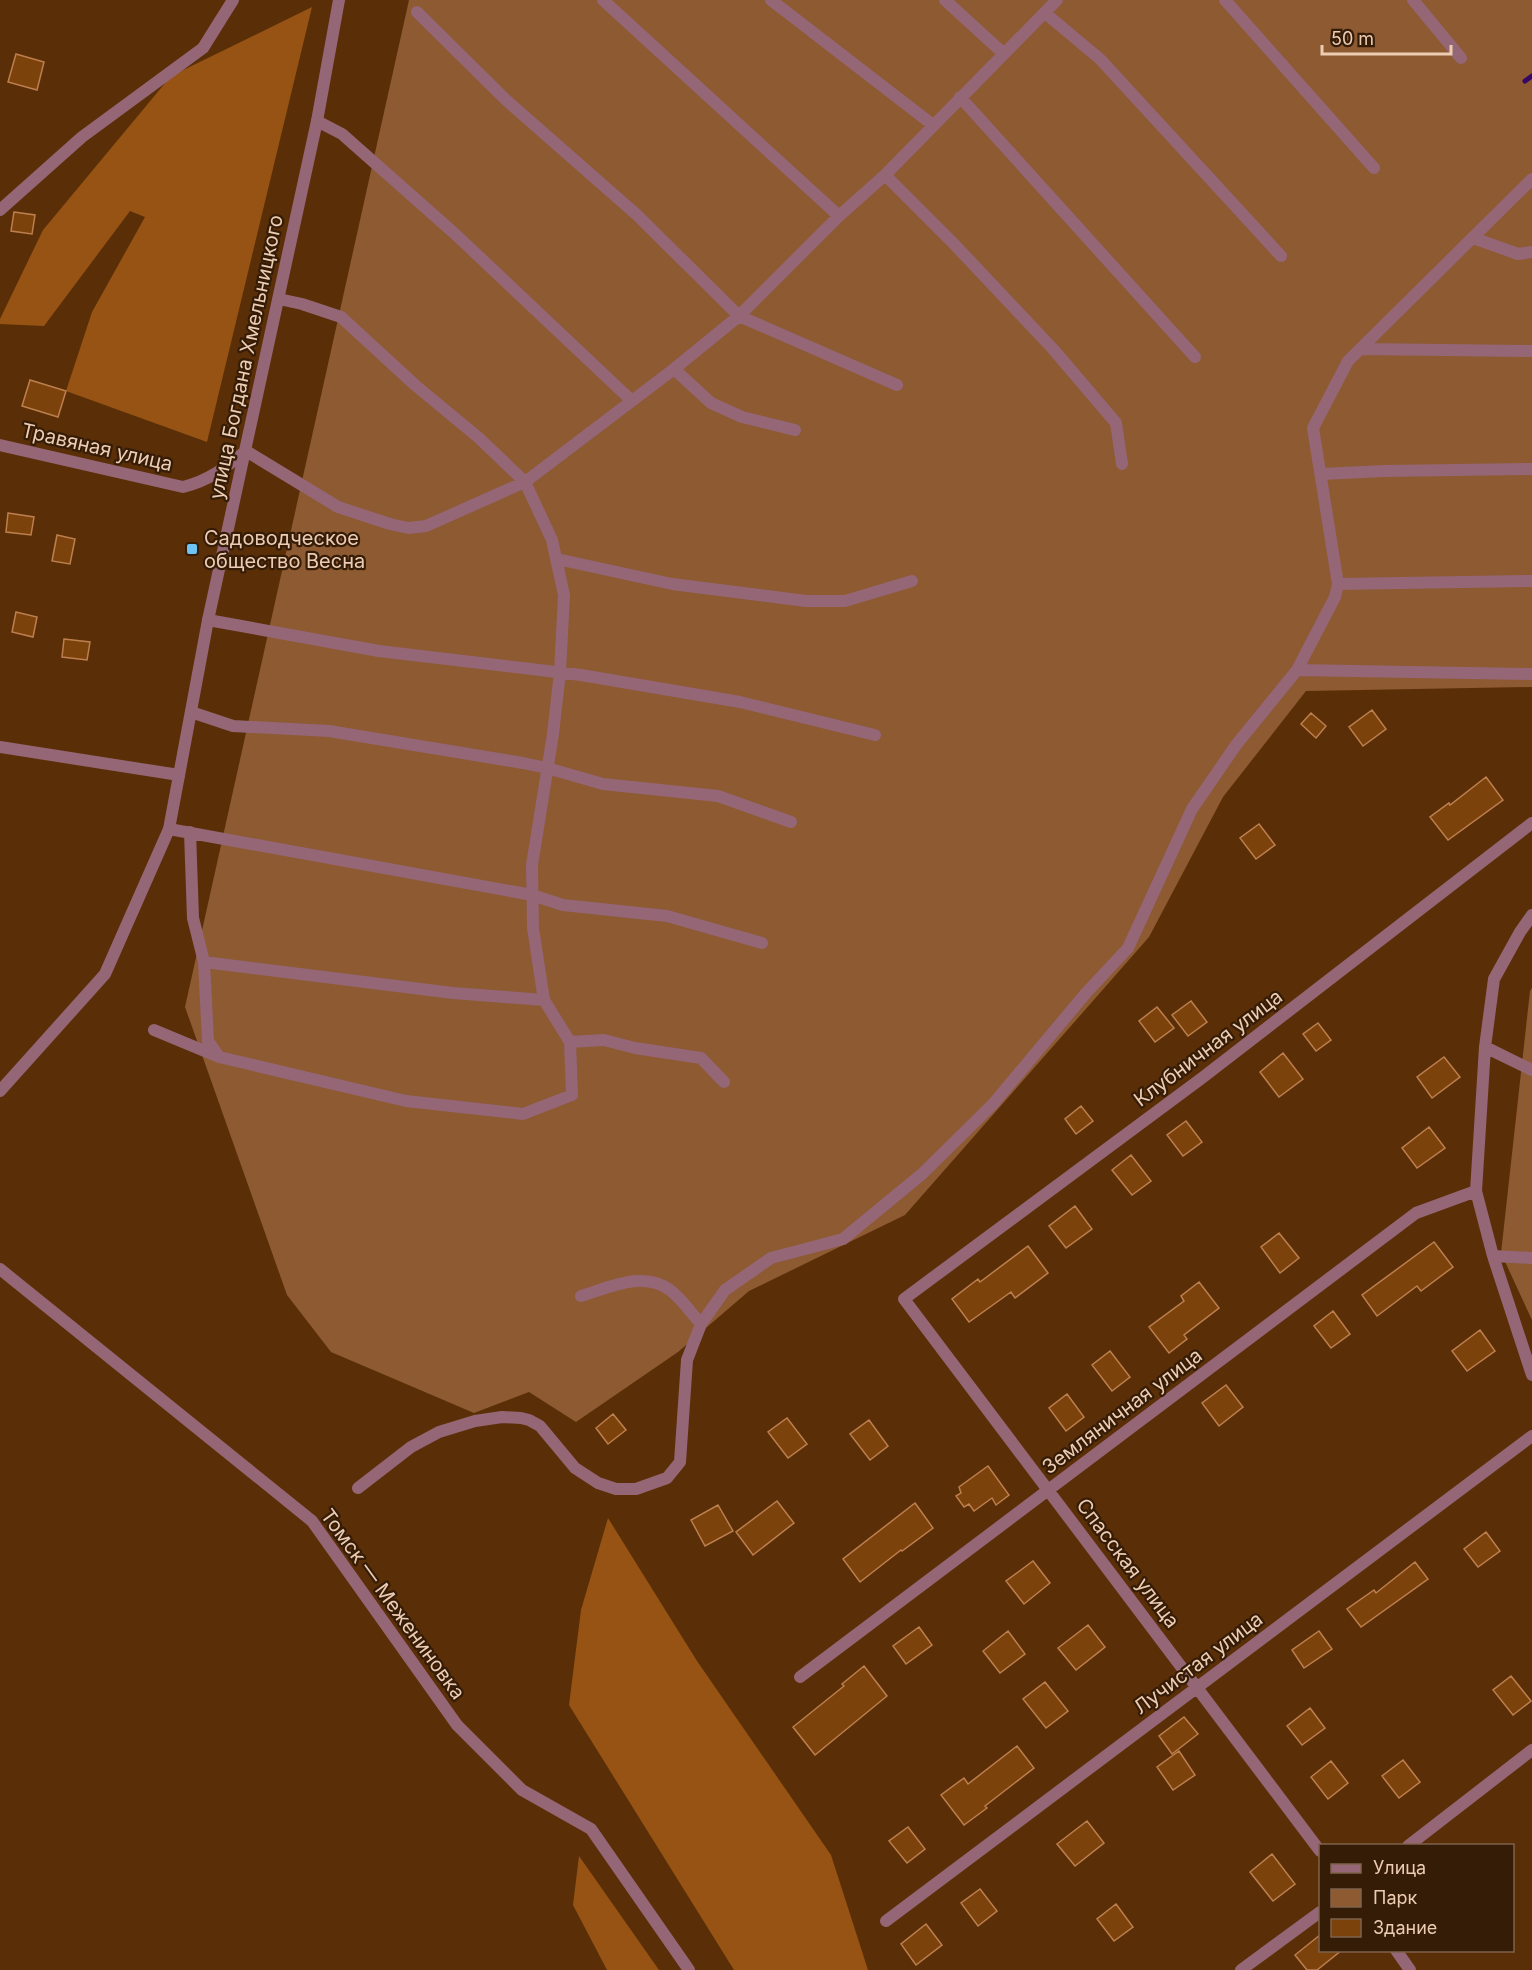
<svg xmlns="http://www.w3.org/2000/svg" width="1532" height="1970" viewBox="0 0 1532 1970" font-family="Inter,sans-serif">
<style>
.green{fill:#8d5a32}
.forest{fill:#965314}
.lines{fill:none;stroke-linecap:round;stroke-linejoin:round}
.stream{stroke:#350865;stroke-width:5}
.building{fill:#7b420b;stroke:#bd7f4f;stroke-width:1.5}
.minor{stroke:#956676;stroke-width:12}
.tertiary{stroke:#956676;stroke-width:12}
.poi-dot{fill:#6fc2f4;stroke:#351c07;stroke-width:2}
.labels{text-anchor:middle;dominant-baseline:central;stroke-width:4.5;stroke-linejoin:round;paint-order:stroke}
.street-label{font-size:20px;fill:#edccb4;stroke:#351c07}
.poi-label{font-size:20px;fill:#edccb4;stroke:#351c07;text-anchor:start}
</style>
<rect width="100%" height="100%" fill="#5a2f07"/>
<path class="green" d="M 409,0 L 1532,0 L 1532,687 L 1306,691 L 1223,797 L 1149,937 L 905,1215 L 749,1291 L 678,1352 L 576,1422 L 529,1392 L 474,1413 L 331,1352 L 287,1295 L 185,1007 Z
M 1532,988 L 1532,1320 L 1501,1253 L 1530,991 Z"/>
<path class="forest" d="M 312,7 L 207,442 L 66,391 L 92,312 L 145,217 L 130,211 L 44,326 L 0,324 L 0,319 L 43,230 L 171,76 Z
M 608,1518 L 697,1661 L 831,1855 L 868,1970 L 734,1970 L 569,1705 L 581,1610 Z
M 579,1856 L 659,1970 L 607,1970 L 573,1905 Z"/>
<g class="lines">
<path class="stream" d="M 1525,81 L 1532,76"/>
</g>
<path class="building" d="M 16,54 L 44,62 L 37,90 L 8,82 Z
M 14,212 L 35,215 L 32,234 L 11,231 Z
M 30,380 L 66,391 L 58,417 L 22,406 Z
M 8,513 L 34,517 L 31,535 L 6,532 Z
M 57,535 L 75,539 L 70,564 L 52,561 Z
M 16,612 L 37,617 L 33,637 L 12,632 Z
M 64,639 L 90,642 L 87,660 L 62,657 Z
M 1372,710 L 1386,729 L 1363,746 L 1349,727 Z
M 1311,713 L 1326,726 L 1316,738 L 1301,724 Z
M 1486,777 L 1503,800 L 1448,840 L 1430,817 L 1449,803 L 1450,805 Z
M 1259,824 L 1275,845 L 1256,859 L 1240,838 Z
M 1191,1001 L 1207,1022 L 1188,1036 L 1172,1015 Z
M 1157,1007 L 1174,1028 L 1155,1042 L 1139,1021 Z
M 1318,1023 L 1331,1040 L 1316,1051 L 1303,1034 Z
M 1283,1053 L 1303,1079 L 1279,1097 L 1260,1072 Z
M 1444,1057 L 1460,1077 L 1432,1098 L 1417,1077 Z
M 1081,1106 L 1093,1121 L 1076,1134 L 1065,1119 Z
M 1186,1121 L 1202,1142 L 1183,1156 L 1167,1135 Z
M 1429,1127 L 1445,1148 L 1417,1168 L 1402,1148 Z
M 1131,1155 L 1151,1181 L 1132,1195 L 1112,1170 Z
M 1075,1206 L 1092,1229 L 1066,1248 L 1049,1226 Z
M 1279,1233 L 1299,1258 L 1280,1273 L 1261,1247 Z
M 1434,1242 L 1453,1267 L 1421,1291 L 1417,1286 L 1377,1316 L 1362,1295 Z
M 1028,1246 L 1048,1273 L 1015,1298 L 1011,1292 L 969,1322 L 952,1299 L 978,1279 L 980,1282 Z
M 1199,1282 L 1219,1308 L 1184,1335 L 1187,1339 L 1169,1353 L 1149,1327 L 1184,1301 L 1181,1296 Z
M 1333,1311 L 1350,1334 L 1331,1348 L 1314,1326 Z
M 1480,1330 L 1495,1351 L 1467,1371 L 1452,1351 Z
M 1110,1351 L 1130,1377 L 1112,1391 L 1092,1365 Z
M 1226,1385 L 1243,1407 L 1219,1426 L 1202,1403 Z
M 1067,1394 L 1084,1417 L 1066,1431 L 1049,1408 Z
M 613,1414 L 626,1430 L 608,1444 L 596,1428 Z
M 787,1418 L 807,1444 L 788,1458 L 768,1432 Z
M 869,1420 L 888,1446 L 870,1460 L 850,1434 Z
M 988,1466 L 1009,1495 L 996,1505 L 992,1498 L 974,1511 L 969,1504 L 964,1507 L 956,1496 L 961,1493 L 959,1487 Z
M 777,1501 L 794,1523 L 753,1555 L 736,1532 Z
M 915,1503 L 933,1528 L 902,1551 L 901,1550 L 860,1582 L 843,1559 Z
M 718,1505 L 733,1531 L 705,1546 L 691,1520 Z
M 1486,1532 L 1500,1551 L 1478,1567 L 1464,1549 Z
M 1033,1561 L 1050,1583 L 1024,1604 L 1006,1581 Z
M 1415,1562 L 1428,1579 L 1361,1627 L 1347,1609 L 1374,1590 L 1376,1593 Z
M 1088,1625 L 1105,1647 L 1076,1670 L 1058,1648 Z
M 919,1627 L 932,1645 L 906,1664 L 893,1646 Z
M 1008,1631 L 1025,1654 L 1000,1673 L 983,1651 Z
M 1319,1631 L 1332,1649 L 1304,1668 L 1292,1650 Z
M 864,1666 L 887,1696 L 815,1755 L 793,1727 L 844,1686 L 842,1684 Z
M 1511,1676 L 1531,1701 L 1513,1715 L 1493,1690 Z
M 1045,1682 L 1068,1711 L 1046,1728 L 1023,1699 Z
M 1310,1708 L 1325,1728 L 1302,1745 L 1287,1726 Z
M 1184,1717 L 1198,1734 L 1172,1754 L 1159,1736 Z
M 1017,1746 L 1034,1768 L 985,1806 L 987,1808 L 964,1825 L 941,1795 L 964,1778 L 968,1784 Z
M 1179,1751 L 1195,1775 L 1173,1790 L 1157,1767 Z
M 1403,1760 L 1420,1782 L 1399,1798 L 1382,1776 Z
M 1331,1761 L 1348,1783 L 1328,1799 L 1311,1777 Z
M 1087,1821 L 1104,1843 L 1075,1866 L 1057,1844 Z
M 908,1827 L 925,1849 L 907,1863 L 889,1841 Z
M 1272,1854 L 1295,1884 L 1273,1901 L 1250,1872 Z
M 980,1889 L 997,1911 L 978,1926 L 961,1903 Z
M 1116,1904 L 1133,1927 L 1114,1941 L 1097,1919 Z
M 926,1924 L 942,1945 L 916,1965 L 901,1944 Z
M 1320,1935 L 1320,1950 L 1342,1950 L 1317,1970 L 1307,1970 L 1295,1955 Z"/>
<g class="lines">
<path class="minor" d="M 603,0 L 839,216
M 771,0 L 933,125
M 945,0 L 1004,54
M 1225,0 L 1374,168
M 1413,0 L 1461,58
M 417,12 L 506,100 L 637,215 L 739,316 L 897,385
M 1045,13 L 1100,59 L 1281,256
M 960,97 L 1195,357
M 317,121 L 342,134 L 454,233 L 632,401
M 885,175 L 954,244 L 1053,349 L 1116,423 L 1122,464
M 0,210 L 82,137 L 203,48 L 233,0
M 1473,238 L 1518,254 L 1532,252
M 1361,349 L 1532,351
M 674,369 L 711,403 L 742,417 L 795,430
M 0,445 L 183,487 C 209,481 226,467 246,451 L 338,507 L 390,524 L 408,528 L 426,526 L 525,482 L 674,369 L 739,316 L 839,216 L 885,175 L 1057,0
M 1321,474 L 1384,471 L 1532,469
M 557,559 L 672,584 L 806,601 L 845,601 L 912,581
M 1338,584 L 1532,581
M 208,620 L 379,651 L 581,675 L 740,702 L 875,735
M 1297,670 L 1335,597 L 1338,584 L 1313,428 L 1348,361 L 1532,179
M 191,712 L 233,726 L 329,731 L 523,763 L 547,768 L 603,784 L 718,796 L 791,822
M 0,747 L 179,775
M 169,829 L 532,895 L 563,905 L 667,916 L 762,943
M 190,832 L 193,918 L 204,962 L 453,993 L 544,1000
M 1532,915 L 1520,932 L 1494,979 L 1485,1047 L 1476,1191 L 1493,1256 L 1532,1375
M 204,962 L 208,1041 L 219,1057 L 406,1101 L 523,1114 L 572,1095 L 570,1042 L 544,1000 L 533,928 L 532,865 L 553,734 L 560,672 L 564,595 L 552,540 L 525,482 L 479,438 L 415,385 L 341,317 L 302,304 L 279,299
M 154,1030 L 219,1057
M 570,1042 L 604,1040 L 635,1048 L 701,1058 L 724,1082
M 1485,1047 L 1532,1070
M 1493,1256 L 1532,1258
M 581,1296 C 608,1288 644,1270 670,1290 C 682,1299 691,1313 701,1324
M 358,1488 L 411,1447 L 439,1432 L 475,1421 L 502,1417 L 521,1418 L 529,1420 L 540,1426 L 575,1468 L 598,1483 L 616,1489 L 636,1489 L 667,1478 L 680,1462 L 687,1360 L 701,1324 L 725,1290 L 771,1258 L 843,1239 L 922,1174 L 993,1104 L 1086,993 L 1128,948 L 1192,809 L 1236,745 L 1297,670 L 1532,674
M 800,1677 L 1416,1213 L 1476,1191
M 1408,1846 L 1532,1750
M 1320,1851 L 904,1299 L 1202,1078 L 1532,823
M 886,1921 L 1532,1436
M 1396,1950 L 1410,1970
M 1241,1970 L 1320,1912"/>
<path class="tertiary" d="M 0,1091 L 105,974 L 169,829 L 208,620 L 317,121 L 339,0
M 0,1269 L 312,1521 L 457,1725 L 522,1790 L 591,1829 L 689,1970"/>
</g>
<rect class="poi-dot" x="186" y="543" width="12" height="12" rx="3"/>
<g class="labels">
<g class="street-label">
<text transform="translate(246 357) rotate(-78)">улица Богдана Хмельницкого</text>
<text transform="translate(97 447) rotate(13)">Травяная улица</text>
<text transform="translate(1208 1048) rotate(-37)">Клубничная улица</text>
<text transform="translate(1122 1411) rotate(-37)">Земляничная улица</text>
<text transform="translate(1128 1563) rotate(53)">Спасская улица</text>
<text transform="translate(393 1604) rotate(54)">Томск — Межениновка</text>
<text transform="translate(1198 1663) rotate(-37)">Лучистая улица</text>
</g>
<g class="poi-label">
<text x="204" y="538">Садоводческое<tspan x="204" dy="23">общество Весна</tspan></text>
</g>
</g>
<rect x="1319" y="1844" width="195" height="108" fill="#351c07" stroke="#7f624c" stroke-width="1.5"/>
<rect x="1331" y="1864" width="30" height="9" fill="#956676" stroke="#7f624c" stroke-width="1.5"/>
<text x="1373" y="1874" font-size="18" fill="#edccb4">Улица</text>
<rect x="1331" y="1889" width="30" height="18" fill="#8d5a32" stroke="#7f624c" stroke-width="1.5"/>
<text x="1373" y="1904" font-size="18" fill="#edccb4">Парк</text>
<rect x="1331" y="1919" width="30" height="18" fill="#7b420b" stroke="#7f624c" stroke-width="1.5"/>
<text x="1373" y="1934" font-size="18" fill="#edccb4">Здание</text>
<path d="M1322 45v9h129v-9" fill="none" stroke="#edccb4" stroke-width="3"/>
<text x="1331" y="45" font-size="18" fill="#edccb4" stroke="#351c07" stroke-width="4.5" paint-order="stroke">50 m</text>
</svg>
